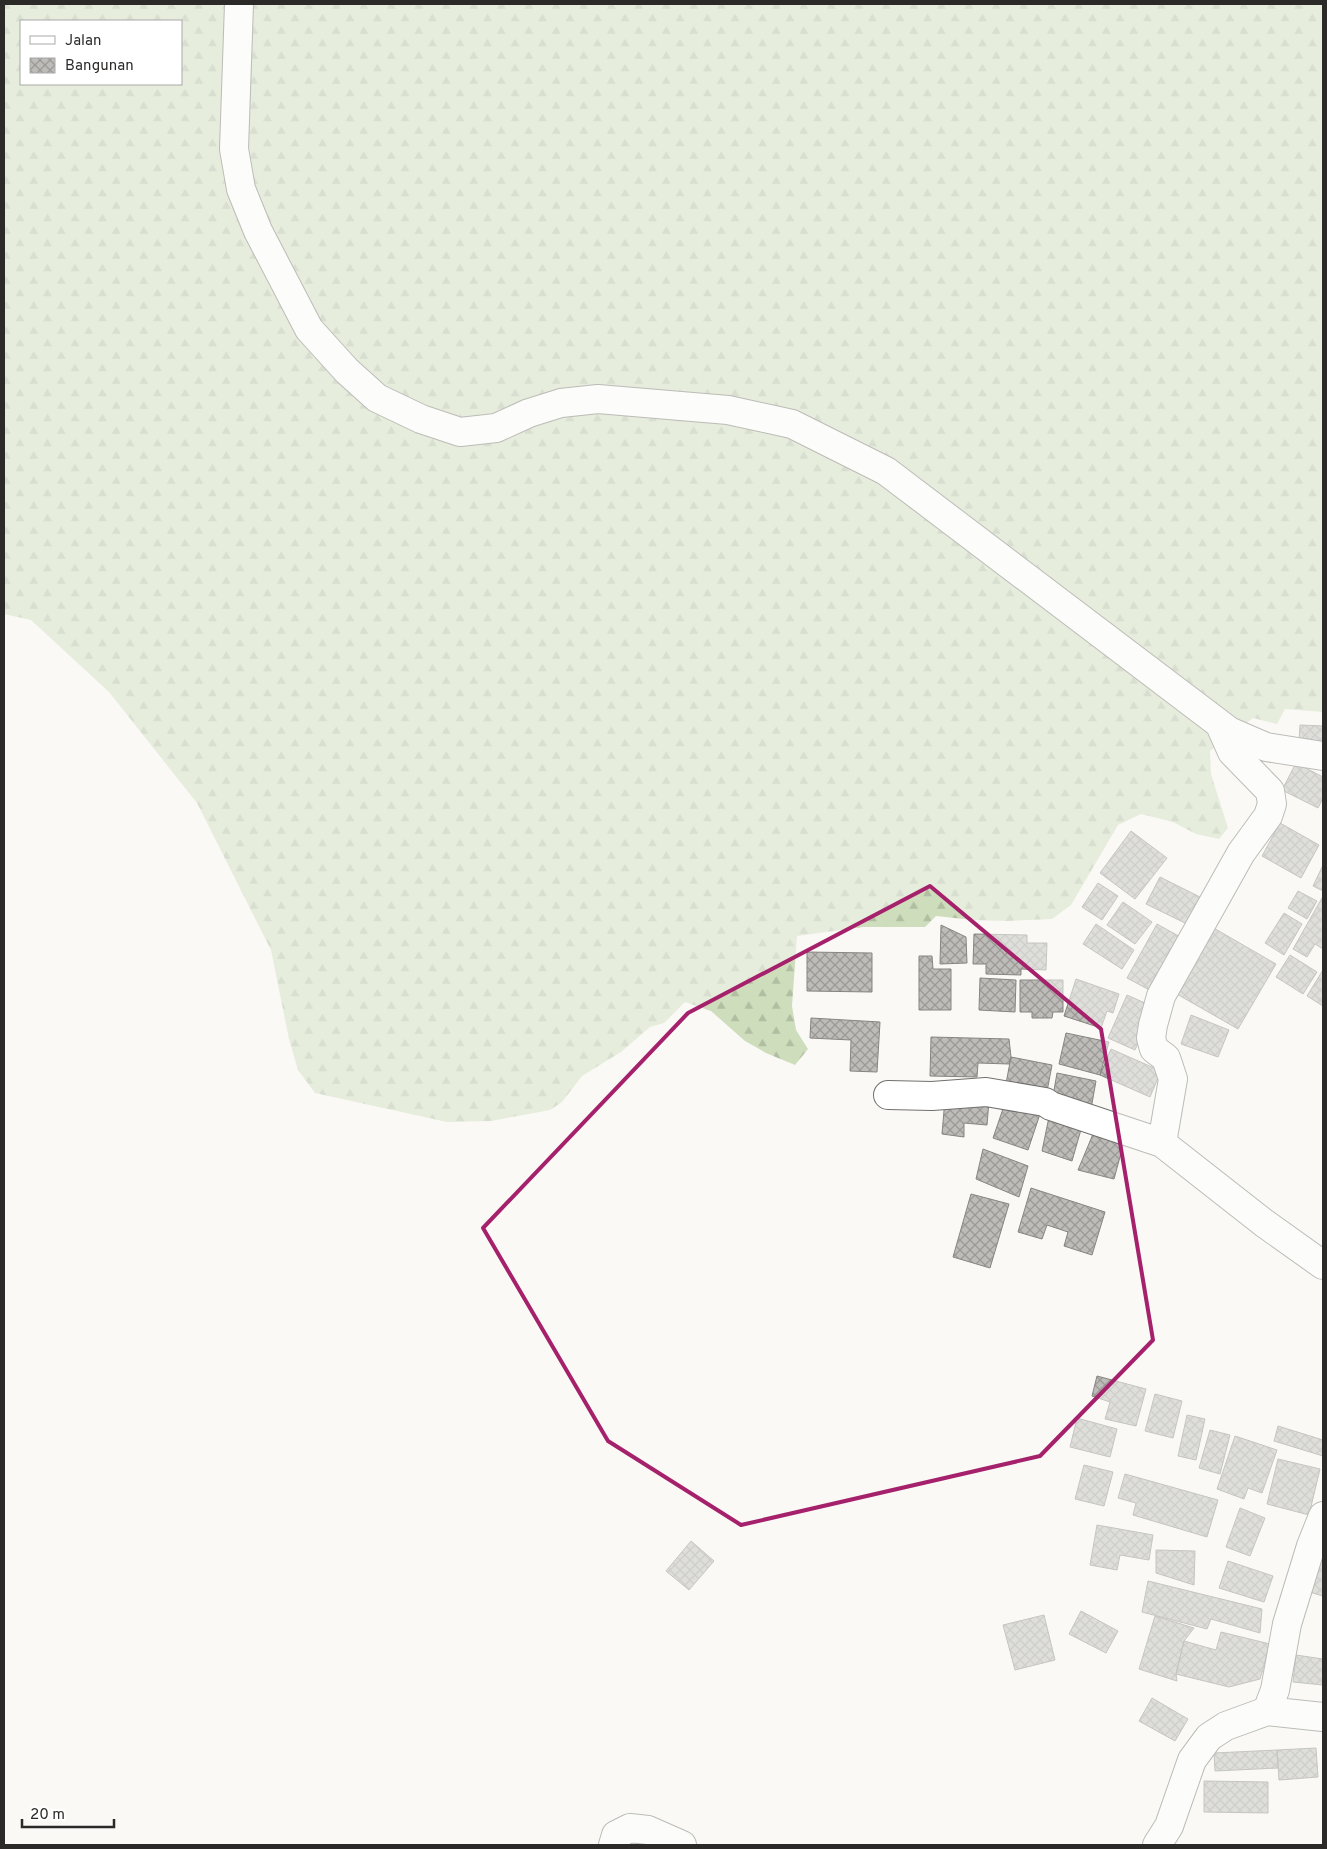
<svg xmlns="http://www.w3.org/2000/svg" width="1327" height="1849" viewBox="0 0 1327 1849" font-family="Overpass,sans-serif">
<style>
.forest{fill:url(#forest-firs);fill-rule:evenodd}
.building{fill:url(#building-cross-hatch);stroke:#868582}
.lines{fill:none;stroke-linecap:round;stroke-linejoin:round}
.minor-casing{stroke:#71706d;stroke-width:30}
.minor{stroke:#fff;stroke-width:28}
.marked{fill:none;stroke:#a6216b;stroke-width:4;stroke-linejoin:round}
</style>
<defs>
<pattern id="forest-firs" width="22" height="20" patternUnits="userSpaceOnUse" patternTransform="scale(1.25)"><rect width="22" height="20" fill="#ceddbc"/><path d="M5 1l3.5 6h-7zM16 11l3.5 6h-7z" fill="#b1bea2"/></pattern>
<pattern id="building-cross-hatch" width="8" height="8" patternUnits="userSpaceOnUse" patternTransform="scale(1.25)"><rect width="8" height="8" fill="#bdbcb9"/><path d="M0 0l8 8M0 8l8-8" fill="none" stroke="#9a9996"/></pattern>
</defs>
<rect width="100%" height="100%" fill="#faf9f5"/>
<path class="forest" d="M 4,4 L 1323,4 L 1323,712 L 1285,709 L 1277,724 L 1253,718 L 1210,751 L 1211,774 L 1228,828 L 1219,839 L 1196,834 L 1173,822 L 1141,814 L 1118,825 L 1071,905 L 1052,919 L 1007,921 L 973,920 L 936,916 L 925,927 L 863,927 L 797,936 L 792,1006 L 796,1030 L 808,1049 L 795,1065 L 766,1053 L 745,1041 L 711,1011 L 685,1002 L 664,1023 L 650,1027 L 621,1052 L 582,1076 L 562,1102 L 550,1110 L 491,1121 L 447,1122 L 315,1093 L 298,1070 L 289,1039 L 271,950 L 197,803 L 109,692 L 31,620 L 4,614 ZM 21,21 L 181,21 L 181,84 L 21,84 Z"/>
<path class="building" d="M 1300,725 L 1323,726 L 1323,743 L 1299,742 Z
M 1296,763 L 1323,777 L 1323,798 L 1318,808 L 1282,790 Z
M 1280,823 L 1319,845 L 1301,878 L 1262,856 Z
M 1131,831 L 1167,858 L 1135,899 L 1100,873 Z
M 1323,865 L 1323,891 L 1313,886 Z
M 1160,877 L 1200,897 L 1187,924 L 1146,904 Z
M 1098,883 L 1118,896 L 1102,920 L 1082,907 Z
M 1298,891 L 1317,901 L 1307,919 L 1288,908 Z
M 1322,898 L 1323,949 L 1315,944 L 1307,957 L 1293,949 Z
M 1123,902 L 1152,922 L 1135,944 L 1107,925 Z
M 1284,913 L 1302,924 L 1284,955 L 1265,943 Z
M 1096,924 L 1134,950 L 1122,969 L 1083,944 Z
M 1157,924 L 1184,939 L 1155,993 L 1127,978 Z
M 941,925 L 966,937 L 967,963 L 940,964 Z
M 1212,927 L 1276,964 L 1238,1029 L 1175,993 Z
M 974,934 L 1027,935 L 1027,943 L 1047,943 L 1046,970 L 1021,969 L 1021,975 L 986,974 L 986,964 L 973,964 Z
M 807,952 L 872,953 L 872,992 L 807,991 Z
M 1290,955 L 1317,972 L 1303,994 L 1276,977 Z
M 919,956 L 932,956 L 933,969 L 951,969 L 951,1010 L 919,1010 Z
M 1323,970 L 1323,1006 L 1307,996 Z
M 980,978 L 1016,980 L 1015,1012 L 979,1010 Z
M 1076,979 L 1119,994 L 1113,1013 L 1107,1011 L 1101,1028 L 1064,1016 Z
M 1020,980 L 1063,980 L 1063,1012 L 1053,1012 L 1052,1018 L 1032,1018 L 1032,1012 L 1020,1012 Z
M 1127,995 L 1154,1007 L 1135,1050 L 1108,1038 Z
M 1191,1015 L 1229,1030 L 1218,1057 L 1181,1044 Z
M 811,1018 L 880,1022 L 877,1072 L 850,1071 L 851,1040 L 810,1038 Z
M 1066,1033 L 1109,1042 L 1100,1075 L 1059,1064 Z
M 931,1037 L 1009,1039 L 1011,1057 L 1009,1064 L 978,1063 L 977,1077 L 930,1076 Z
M 1111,1049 L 1161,1071 L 1150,1097 L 1100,1075 Z
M 1011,1057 L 1052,1065 L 1045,1102 L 1004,1094 Z
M 1057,1073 L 1096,1081 L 1091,1109 L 1052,1102 Z
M 945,1099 L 989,1101 L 987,1125 L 964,1123 L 964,1137 L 942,1134 Z
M 1006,1100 L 1041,1111 L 1028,1150 L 993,1138 Z
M 1049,1117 L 1082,1126 L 1072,1161 L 1042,1151 Z
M 1098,1122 L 1127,1131 L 1114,1179 L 1078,1170 Z
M 983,1149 L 1028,1166 L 1019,1197 L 976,1179 Z
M 1031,1188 L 1105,1212 L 1092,1255 L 1064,1246 L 1068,1232 L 1047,1225 L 1042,1239 L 1018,1232 Z
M 971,1194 L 1009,1204 L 990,1268 L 953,1257 Z
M 1097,1376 L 1146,1389 L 1136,1426 L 1105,1419 L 1110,1402 L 1092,1396 Z
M 1155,1394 L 1182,1401 L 1173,1438 L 1145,1431 Z
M 1187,1415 L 1205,1419 L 1196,1460 L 1178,1456 Z
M 1077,1418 L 1117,1429 L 1110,1457 L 1070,1447 Z
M 1278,1426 L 1323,1440 L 1323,1456 L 1274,1441 Z
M 1210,1430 L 1230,1435 L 1220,1474 L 1199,1468 Z
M 1235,1436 L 1277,1450 L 1262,1493 L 1248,1488 L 1244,1499 L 1217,1489 Z
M 1278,1459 L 1320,1469 L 1309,1515 L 1267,1504 Z
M 1084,1465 L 1113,1472 L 1104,1506 L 1075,1499 Z
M 1125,1474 L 1218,1500 L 1207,1537 L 1133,1515 L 1136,1503 L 1118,1498 Z
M 1240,1508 L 1265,1518 L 1250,1556 L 1226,1547 Z
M 1097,1525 L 1153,1535 L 1149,1560 L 1120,1555 L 1117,1570 L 1090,1565 Z
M 691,1541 L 714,1561 L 689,1590 L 666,1571 Z
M 1156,1550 L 1195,1551 L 1194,1585 L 1156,1573 Z
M 1317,1558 L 1323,1559 L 1323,1596 L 1309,1592 Z
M 1228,1561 L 1273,1576 L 1264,1602 L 1219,1588 Z
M 1148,1581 L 1262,1609 L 1260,1633 L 1211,1619 L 1207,1629 L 1142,1612 Z
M 1081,1611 L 1118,1631 L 1106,1653 L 1069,1634 Z
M 1044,1615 L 1055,1660 L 1015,1670 L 1003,1625 Z
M 1155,1616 L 1194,1628 L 1184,1641 L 1176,1674 L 1177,1681 L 1139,1669 Z
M 1221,1632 L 1270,1644 L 1260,1679 L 1229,1687 L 1176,1674 L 1184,1641 L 1216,1650 Z
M 1296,1655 L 1323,1659 L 1323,1685 L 1293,1682 Z
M 1152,1698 L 1188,1719 L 1175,1741 L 1139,1721 Z
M 1316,1748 L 1318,1777 L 1279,1780 L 1277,1750 Z
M 1277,1750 L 1278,1768 L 1215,1771 L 1214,1753 Z
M 1204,1781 L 1268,1782 L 1268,1813 L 1204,1812 Z"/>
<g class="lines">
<g class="minor-casing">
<path id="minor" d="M 239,4 L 234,149 L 241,189 L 258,231 L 309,329 L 347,371 L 377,398 L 421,419 L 460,432 L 496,428 L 529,413 L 561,403 L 598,399 L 728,410 L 792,424 L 886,471 L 1229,731 L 1266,747 L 1323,756
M 888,1095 L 932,1096 L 986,1092 L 1045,1102 L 1051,1106 L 1162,1143 L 1264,1223 L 1323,1265
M 1162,1143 L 1173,1079 L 1166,1058 L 1154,1049 L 1151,1038 L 1153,1025 L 1161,996 L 1241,853 L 1268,816 L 1272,804 L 1270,791 L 1232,752 L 1220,725
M 1267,1711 L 1275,1690 L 1287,1624 L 1311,1546 L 1323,1516
M 613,1845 L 616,1835 L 630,1828 L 648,1830 L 682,1845
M 1157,1845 L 1169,1826 L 1192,1760 L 1209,1737 L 1226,1726 L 1267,1711 L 1323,1717"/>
</g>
<use href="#minor" class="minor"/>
</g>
<path d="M0 0H1327V1849H0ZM 930,886 L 1101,1029 L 1153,1340 L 1040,1456 L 741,1525 L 608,1441 L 483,1228 L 688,1013 Z" fill="#faf9f5" fill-opacity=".55" fill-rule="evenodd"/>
<path class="marked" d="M 930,886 L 1101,1029 L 1153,1340 L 1040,1456 L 741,1525 L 608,1441 L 483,1228 L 688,1013 Z"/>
<rect width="1327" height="1849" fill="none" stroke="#2b2a29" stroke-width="10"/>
<rect x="20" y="20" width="162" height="65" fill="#ffffff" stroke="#aaaaa9"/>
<rect x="30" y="36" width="25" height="8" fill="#ffffff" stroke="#aaaaa9"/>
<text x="65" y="45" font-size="15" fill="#2b2a29">Jalan</text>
<rect x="30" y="58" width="25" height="15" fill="url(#building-cross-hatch)" stroke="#aaaaa9"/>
<text x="65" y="70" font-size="15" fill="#2b2a29">Bangunan</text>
<path d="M22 1819v8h92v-8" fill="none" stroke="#2b2a29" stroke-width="2.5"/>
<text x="30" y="1819" font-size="15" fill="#2b2a29" stroke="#ffffff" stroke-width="4" paint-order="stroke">20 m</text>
</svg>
